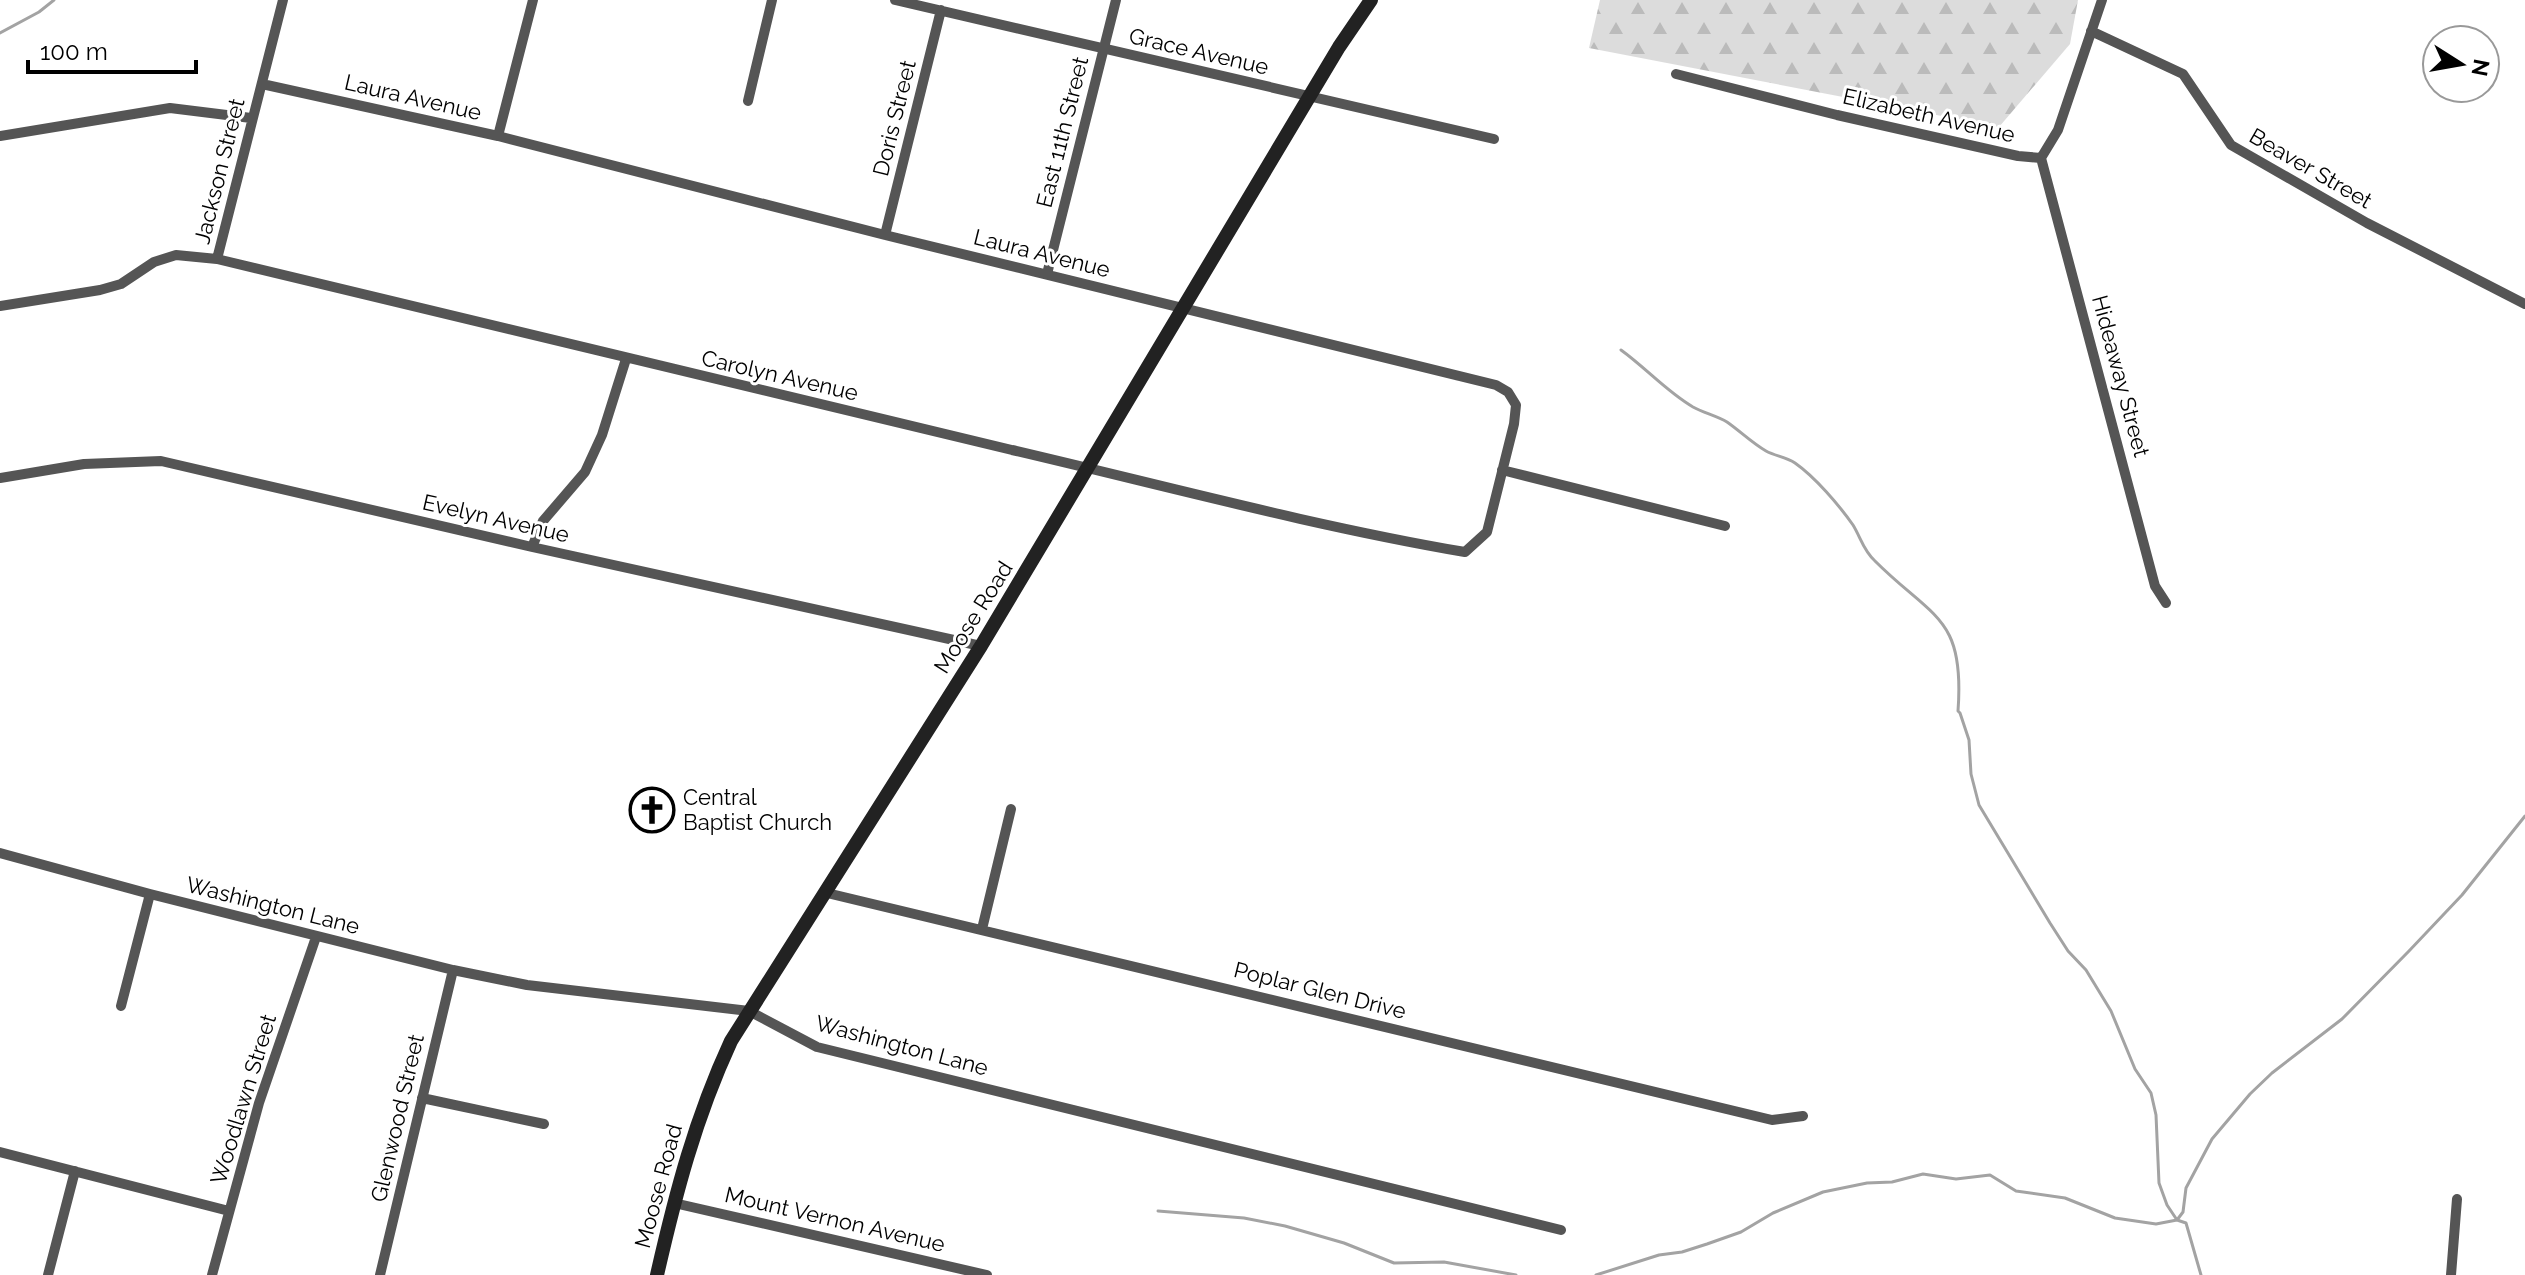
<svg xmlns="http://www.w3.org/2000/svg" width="2525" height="1275" viewBox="0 0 2525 1275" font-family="Raleway,sans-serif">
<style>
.forest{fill:url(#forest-firs)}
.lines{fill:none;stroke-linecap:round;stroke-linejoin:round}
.stream{stroke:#a3a3a3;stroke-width:3}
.street{stroke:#555;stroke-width:10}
.secondary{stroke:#222;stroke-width:14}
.labels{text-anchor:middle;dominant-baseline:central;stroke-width:6;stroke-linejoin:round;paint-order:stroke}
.street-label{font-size:22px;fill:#000;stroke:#fff}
.poi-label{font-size:22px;fill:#000;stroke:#fff;text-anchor:start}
</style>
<defs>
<pattern id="forest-firs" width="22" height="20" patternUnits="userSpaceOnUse" patternTransform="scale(2)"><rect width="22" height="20" fill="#dcdcdc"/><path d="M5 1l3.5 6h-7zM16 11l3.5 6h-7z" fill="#bbb"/></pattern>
</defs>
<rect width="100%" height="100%" fill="#fff"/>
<path class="forest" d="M 1600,0 L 2078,0 L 2070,44 L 1999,127 L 1589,48 Z"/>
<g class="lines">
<path class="stream" d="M 0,33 L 39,12 L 54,0
M 1621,350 C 1646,368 1667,392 1693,407 C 1704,413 1717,416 1727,422 C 1740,431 1752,443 1766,451 C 1775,456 1786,457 1795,463 C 1815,477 1839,505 1853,525 C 1861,538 1863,550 1875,561 C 1933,619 1965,616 1958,711 L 1960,713 L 1969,740 L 1971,774 L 1979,805 L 2050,923 L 2068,951 L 2086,970 L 2111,1011 L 2135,1069 L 2151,1093 L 2156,1115 L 2159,1183 L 2167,1205 L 2177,1220 L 2186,1223 L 2201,1275
M 1158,1211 L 1244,1218 L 1285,1226 L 1344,1243 L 1394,1263 L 1444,1262 L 1516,1275
M 1596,1275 L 1659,1255 L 1682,1252 L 1707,1244 L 1741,1232 L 1773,1213 L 1823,1192 L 1867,1183 L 1892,1182 L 1923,1174 L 1956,1179 L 1990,1175 L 2016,1191 L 2065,1198 L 2115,1218 L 2156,1224 L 2177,1220 L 2183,1212 L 2186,1188 L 2212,1139 L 2250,1094 L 2272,1073 L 2342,1019 L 2409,951 L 2462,895 L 2525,816"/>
<path class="street" d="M 895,0 L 1494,139
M 2091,31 L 2183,74 L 2231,145 L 2367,223 L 2525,304
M 1676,74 L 1837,115 L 2018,156 L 2041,158
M 748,101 L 772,0
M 0,136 L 170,108 L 251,118
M 498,136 L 533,0
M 2041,158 L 2155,586 L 2166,603
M 2041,158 L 2058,130 L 2102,0
M 885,235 L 941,10
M 217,259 L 283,0
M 1047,274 L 1116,0
M 0,306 L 100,290 L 121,284 L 154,262 L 176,255 L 217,259 C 482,324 747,387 1012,450 C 1162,485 1313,526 1465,552 L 1487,532 L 1514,424 L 1516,405 L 1508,392 L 1496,385 L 885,235 L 498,136 L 262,84
M 1502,470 L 1725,526
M 0,478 L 84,464 L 161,461 L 532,547 L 981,646
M 532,547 L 543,521 L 585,472 L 602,435 L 626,359
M 0,853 L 150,894 L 453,970 L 527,985 L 749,1011 L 817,1047 L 1561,1230
M 827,893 L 1772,1120 L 1803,1116
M 982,929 L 1011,809
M 121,1006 L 150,894
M 422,1098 L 544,1124
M 0,1152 L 229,1211
M 674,1203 L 987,1275
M 48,1275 L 75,1171
M 212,1275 L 259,1103 L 316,937
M 380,1275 L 453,970
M 2451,1275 L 2457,1199"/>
<path class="secondary" d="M 657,1275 C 676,1192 695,1119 731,1041 L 981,646 L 1339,47 L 1371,0"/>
</g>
<defs>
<g id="church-ring" transform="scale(2.3)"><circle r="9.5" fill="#fff" stroke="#000" stroke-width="1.5"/><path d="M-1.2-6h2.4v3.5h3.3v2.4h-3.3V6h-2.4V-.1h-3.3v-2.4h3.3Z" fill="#000"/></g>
</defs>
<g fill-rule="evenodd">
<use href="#church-ring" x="652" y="810"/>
</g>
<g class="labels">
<g class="street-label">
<text transform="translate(1199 51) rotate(13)">Grace Avenue</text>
<text transform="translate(413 97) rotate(13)">Laura Avenue</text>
<text transform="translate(1929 115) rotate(13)">Elizabeth Avenue</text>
<text transform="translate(894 118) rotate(-76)">Doris Street</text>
<text transform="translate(1062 132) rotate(-76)">East 11th Street</text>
<text transform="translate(2311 168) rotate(30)">Beaver Street</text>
<text transform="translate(219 171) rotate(-76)">Jackson Street</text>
<text transform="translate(1042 253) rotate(14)">Laura Avenue</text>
<text transform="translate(780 375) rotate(13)">Carolyn Avenue</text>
<text transform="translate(2121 376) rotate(75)">Hideaway Street</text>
<text transform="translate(496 518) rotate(13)">Evelyn Avenue</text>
<text transform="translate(973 617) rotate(-58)">Moose Road</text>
<text transform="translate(273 905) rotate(14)">Washington Lane</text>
<text transform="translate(1320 990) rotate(14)">Poplar Glen Drive</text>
<text transform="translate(902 1045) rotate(15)">Washington Lane</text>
<text transform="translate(243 1099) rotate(-73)">Woodlawn Street</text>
<text transform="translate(397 1118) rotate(-77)">Glenwood Street</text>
<text transform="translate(658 1186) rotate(-75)">Moose Road</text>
<text transform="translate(835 1219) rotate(13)">Mount Vernon Avenue</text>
</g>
<g class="poi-label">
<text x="683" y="797">Central<tspan x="683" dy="25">Baptist Church</tspan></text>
</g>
</g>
<g transform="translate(2461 64) rotate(101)"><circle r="38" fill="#ffffff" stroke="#999999" stroke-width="2"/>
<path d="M0-6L14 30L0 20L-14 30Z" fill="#000000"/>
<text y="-12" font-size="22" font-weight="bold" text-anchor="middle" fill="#000000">N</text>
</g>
<path d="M28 60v12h168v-12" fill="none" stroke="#000000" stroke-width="4"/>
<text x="40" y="60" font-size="24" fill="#000000" stroke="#ffffff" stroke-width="6" paint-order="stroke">100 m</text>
</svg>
